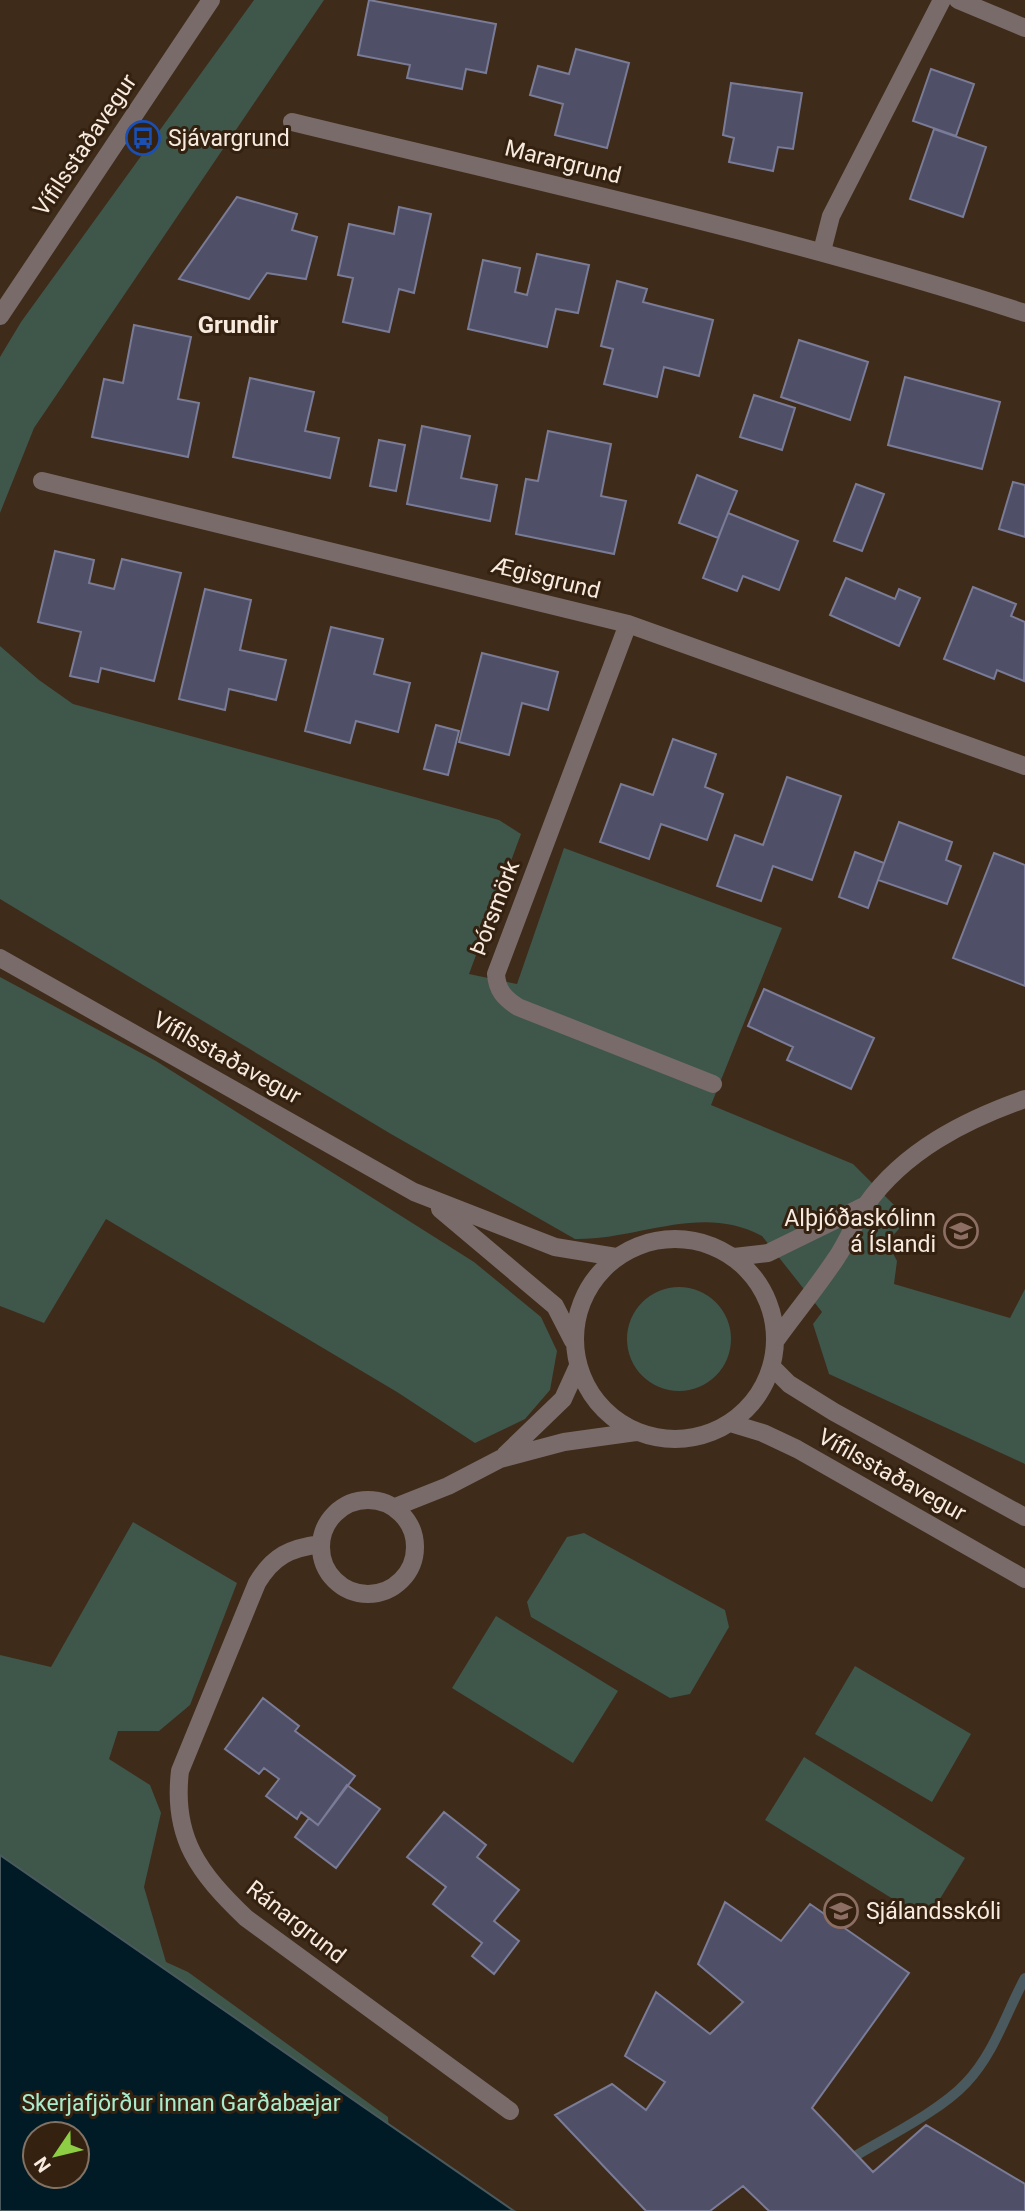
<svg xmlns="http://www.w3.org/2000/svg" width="1025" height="2211" viewBox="0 0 1025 2211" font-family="Roboto,sans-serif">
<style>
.green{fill:#3f564b;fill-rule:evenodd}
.water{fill:#001b25;stroke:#4a595d;stroke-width:2;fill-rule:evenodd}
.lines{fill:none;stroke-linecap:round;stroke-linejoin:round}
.stream{stroke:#4a595d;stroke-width:10}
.building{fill:#4f5068;stroke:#7a7b96;stroke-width:2}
.minor{stroke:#796b69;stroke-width:18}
.labels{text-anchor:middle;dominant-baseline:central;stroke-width:6;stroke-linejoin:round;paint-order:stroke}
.poi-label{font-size:23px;fill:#f7ebe0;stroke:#342110;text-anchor:start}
.street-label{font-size:23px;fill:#f7ebe0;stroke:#342110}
.park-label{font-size:23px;fill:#a9ebcd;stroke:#342110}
.neighbourhood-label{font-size:24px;font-weight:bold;fill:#f7ebe0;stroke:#342110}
</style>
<rect width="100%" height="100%" fill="#3e2b1a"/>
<path class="green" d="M 254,0 L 324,0 L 34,428 L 0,513 L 0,357 L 21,322 Z
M 0,646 L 39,680 L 73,704 L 499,820 L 521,834 L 469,974 L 517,984 L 564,848 L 782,928 L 711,1105 L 853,1164 L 908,1219 L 887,1242 L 897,1261 L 894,1284 L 1010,1318 L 1025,1289 L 1025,1464 L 829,1374 L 813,1324 L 822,1312 L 762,1236 C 701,1203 639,1240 575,1239 L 391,1134 L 0,899 Z
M 0,977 L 156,1061 L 474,1262 L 541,1317 L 557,1351 L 550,1390 L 525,1419 L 475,1443 L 397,1392 L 106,1219 L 44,1323 L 0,1306 Z
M627 1339a52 52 0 1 1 104 0a52 52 0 1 1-104 0Z
M 133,1522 L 237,1583 L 190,1705 L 159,1731 L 118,1731 L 109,1759 L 150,1785 L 161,1813 L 144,1887 L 166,1962 L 188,1972 L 388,2117 L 390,2147 L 487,2202 L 517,2211 L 0,2211 L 0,1655 L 51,1667 ZM 35,2134 L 77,2134 L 77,2176 L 35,2176 Z
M 584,1533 L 725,1610 L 729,1627 L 690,1694 L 670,1698 L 531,1617 L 527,1602 L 567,1537 Z
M 496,1616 L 618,1691 L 573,1763 L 452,1688 Z
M 855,1666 L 971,1734 L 932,1802 L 815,1734 Z
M 804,1757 L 965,1858 L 927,1920 L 765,1820 Z"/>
<path class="water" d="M 0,1855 L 514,2211 L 0,2211 ZM 35,2134 L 77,2134 L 77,2176 L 35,2176 Z"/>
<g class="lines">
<path class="stream" d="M 857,2155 C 889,2136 941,2110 966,2083 C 994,2054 1006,2013 1025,1978"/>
</g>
<path class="building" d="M 369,0 L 496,24 L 486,73 L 466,69 L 462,89 L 407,78 L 410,65 L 358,55 Z
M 576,49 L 629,63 L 607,148 L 555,135 L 563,104 L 530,95 L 538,66 L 569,74 Z
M 931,69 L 974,84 L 956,136 L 913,121 Z
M 731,83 L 802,93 L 793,149 L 778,147 L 773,171 L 729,162 L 734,138 L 723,135 Z
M 934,129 L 986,147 L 963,217 L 910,199 Z
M 237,197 L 297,214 L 292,230 L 317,237 L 306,279 L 267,273 L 249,299 L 179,279 Z
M 399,207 L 431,214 L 414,293 L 399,289 L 389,332 L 343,322 L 353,278 L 338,275 L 349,224 L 394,234 Z
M 537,254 L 589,265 L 578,313 L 556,309 L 547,347 L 468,329 L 483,260 L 520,268 L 515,292 L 527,295 Z
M 617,281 L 647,289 L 643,302 L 713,320 L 699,376 L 664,367 L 657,397 L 604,384 L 613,349 L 601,346 Z
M 134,325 L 191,337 L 178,399 L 199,403 L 188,457 L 92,437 L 104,379 L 123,383 Z
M 799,340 L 868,362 L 850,420 L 781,397 Z
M 905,377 L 1000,402 L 982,469 L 888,445 Z
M 250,378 L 314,392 L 305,431 L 339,438 L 330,478 L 233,457 Z
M 754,395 L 795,408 L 782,450 L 740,437 Z
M 422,426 L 470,436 L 461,478 L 497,485 L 490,521 L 407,504 Z
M 548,431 L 611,444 L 601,496 L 626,501 L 614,554 L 516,534 L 526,479 L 538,481 Z
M 379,440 L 405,445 L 396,491 L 370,486 Z
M 697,475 L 737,491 L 718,538 L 679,523 Z
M 1013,482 L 1025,485 L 1025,537 L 999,529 Z
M 856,484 L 884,494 L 862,551 L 834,541 Z
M 728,513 L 798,541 L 779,590 L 743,576 L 737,591 L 703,578 Z
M 55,551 L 94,560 L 89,583 L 114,589 L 122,559 L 181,573 L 154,681 L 101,668 L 98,682 L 70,676 L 81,632 L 38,622 Z
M 846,578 L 895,599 L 899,589 L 920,598 L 899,646 L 830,615 Z
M 973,587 L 1016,604 L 1011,616 L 1025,622 L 1024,681 L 997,670 L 994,679 L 944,659 Z
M 205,589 L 251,600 L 240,650 L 286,660 L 276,700 L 229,689 L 225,710 L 179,699 Z
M 331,627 L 383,639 L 374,674 L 410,683 L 398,732 L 356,721 L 350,743 L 305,731 Z
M 482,653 L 558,672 L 548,710 L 522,703 L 509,755 L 459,742 Z
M 436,725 L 459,731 L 448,775 L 424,769 Z
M 673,739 L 716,754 L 705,787 L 723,794 L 707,840 L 661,824 L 649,859 L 600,842 L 621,784 L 653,795 Z
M 787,777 L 841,796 L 812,880 L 773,866 L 761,901 L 717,886 L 735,835 L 763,845 Z
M 899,822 L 952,842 L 946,860 L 961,866 L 947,904 L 878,880 Z
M 855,852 L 884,863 L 868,908 L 839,897 Z
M 994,853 L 1025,865 L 1025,986 L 953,958 Z
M 764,989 L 874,1038 L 851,1089 L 787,1060 L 793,1047 L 748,1026 Z
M 263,1698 L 299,1726 L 295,1731 L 355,1776 L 318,1825 L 301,1812 L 297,1819 L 266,1796 L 279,1779 L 264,1768 L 259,1774 L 225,1749 Z
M 347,1785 L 380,1809 L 336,1868 L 295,1837 L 309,1818 L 318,1825 Z
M 444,1812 L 486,1845 L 477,1857 L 519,1890 L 494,1921 L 519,1941 L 494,1974 L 472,1956 L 482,1943 L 433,1904 L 446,1887 L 407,1857 Z
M 725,1902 L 781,1941 L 810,1904 L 909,1973 L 812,2108 L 873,2172 L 926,2125 L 1025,2184 L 1025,2211 L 769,2211 L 743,2186 L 710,2211 L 646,2211 L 555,2115 L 612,2084 L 646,2110 L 665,2082 L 625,2056 L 656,1992 L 710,2034 L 743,2002 L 698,1964 Z"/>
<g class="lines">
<path class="minor" d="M 958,0 L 1025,28
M 292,122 C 538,182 785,235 1025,313
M 822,251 L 831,216 L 942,0
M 0,316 L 211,0
M 42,481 L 628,624 L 1025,766
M 628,624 L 496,974 C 497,990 504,998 518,1007 L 713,1084
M 0,958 L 414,1192 L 555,1247 L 616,1257
M 440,1209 L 555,1306 L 573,1341
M575 1339a100 100 0 1 1 200 0a100 100 0 1 1-200 0Z
M 734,1257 L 768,1253 L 866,1205
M 776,1340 C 796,1312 818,1286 837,1257 C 848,1241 855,1221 866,1205 C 904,1151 965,1120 1025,1099
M 772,1367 L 789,1384 L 834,1412 L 1025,1517
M 730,1423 L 763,1433 L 797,1449 L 1025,1579
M 505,1455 L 563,1399 L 578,1366
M321 1547a47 47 0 1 1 94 0a47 47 0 1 1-94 0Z
M 395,1507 L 448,1486 L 500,1459 L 564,1442 L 636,1432
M 321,1544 C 290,1548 273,1556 257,1583 L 180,1771 C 172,1838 199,1873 246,1918 L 510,2111"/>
</g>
<defs>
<g id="bus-ring" transform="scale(1.75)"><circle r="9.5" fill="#342110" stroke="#1a4fb4" stroke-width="1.5"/><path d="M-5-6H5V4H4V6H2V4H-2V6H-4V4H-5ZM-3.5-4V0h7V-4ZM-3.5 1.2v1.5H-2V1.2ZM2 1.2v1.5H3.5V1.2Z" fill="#1a4fb4"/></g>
<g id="school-ring" transform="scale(1.75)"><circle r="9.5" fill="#342110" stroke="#8d6e63" stroke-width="1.5"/><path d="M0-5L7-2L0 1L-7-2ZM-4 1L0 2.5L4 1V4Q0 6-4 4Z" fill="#8d6e63"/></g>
</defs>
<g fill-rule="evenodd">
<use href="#bus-ring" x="143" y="138"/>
<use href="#school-ring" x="961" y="1231"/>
<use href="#school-ring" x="841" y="1911"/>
</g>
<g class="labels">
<g class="poi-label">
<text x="168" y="138">Sjávargrund</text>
<text x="936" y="1218" text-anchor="end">Alþjóðaskólinn<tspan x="936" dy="26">á Íslandi</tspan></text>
<text x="866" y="1911">Sjálandsskóli</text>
</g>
<g class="street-label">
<text transform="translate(85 145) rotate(-56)">Vífilsstaðavegur</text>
<text transform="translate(563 162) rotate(14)">Marargrund</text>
<text transform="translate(546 578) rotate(14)">Ægisgrund</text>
<text transform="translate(495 908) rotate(-69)">Þórsmörk</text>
<text transform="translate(227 1058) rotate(29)">Vífilsstaðavegur</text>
<text transform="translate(892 1475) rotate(29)">Vífilsstaðavegur</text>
<text transform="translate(296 1922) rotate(38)">Ránargrund</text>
</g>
<g class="park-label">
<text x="181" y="2103">Skerjafjörður innan Garðabæjar</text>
</g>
<g class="neighbourhood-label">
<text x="238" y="325">Grundir</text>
</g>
</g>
<g transform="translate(56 2155) rotate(235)"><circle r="33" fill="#342110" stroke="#827263" stroke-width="2"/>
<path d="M0-5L12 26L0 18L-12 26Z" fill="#8dce44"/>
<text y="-10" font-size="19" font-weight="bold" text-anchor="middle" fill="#f7ebe0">N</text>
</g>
</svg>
